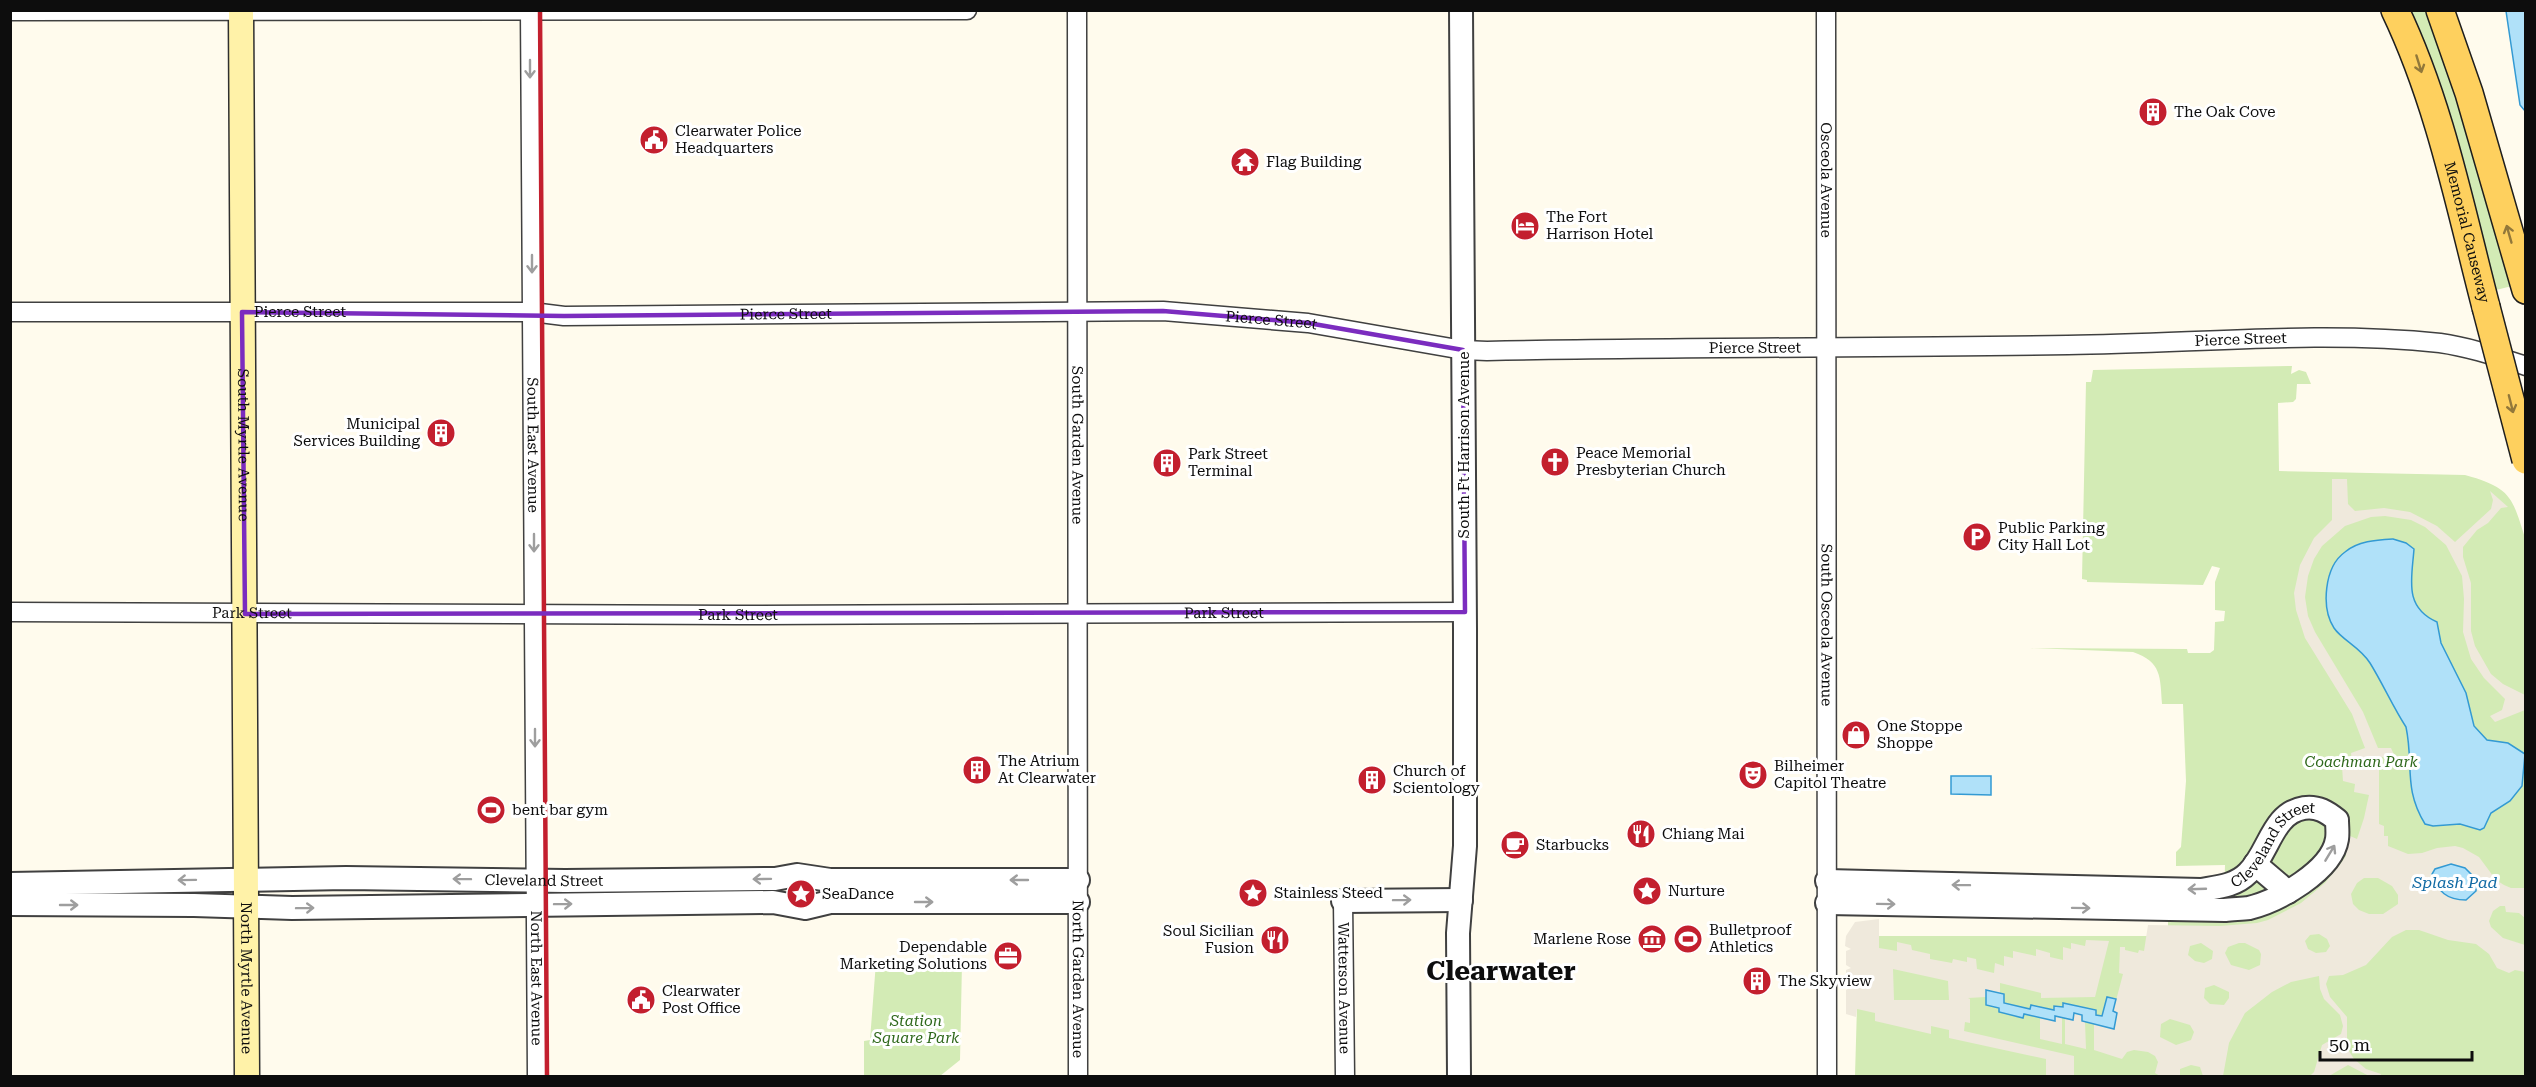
<svg xmlns="http://www.w3.org/2000/svg" width="2536" height="1087" viewBox="0 0 2536 1087" font-family="'Roboto Serif',serif">
<style>
.green{fill:#d3ebb5}
.plaza{fill:#efe9dc;fill-rule:evenodd}
.water{fill:#b0e1f9;stroke:#339ad3;stroke-width:1.5}
.lines{fill:none;stroke-linecap:round;stroke-linejoin:round}
.minor-casing{stroke:#404040;stroke-width:21}
.tertiary-casing{stroke:#404040;stroke-width:26}
.secondary-casing{stroke:#2f2f2f;stroke-width:27}
.primary-casing{stroke:#1e1e1e;stroke-width:30}
.minor{stroke:#fff;stroke-width:18}
.tertiary{stroke:#fff;stroke-width:22}
.secondary{stroke:#fff2a8;stroke-width:24}
.primary{stroke:#fed05e;stroke-width:27}
.rail{stroke:#c31f2e;stroke-width:4.5}
.primary-bridge-casing{stroke:#1e1e1e;stroke-width:30;stroke-linecap:butt}
.primary-bridge{stroke:#fed05e;stroke-width:27}
.oneway{stroke:#92783a}
.oneway2{stroke:#9e9e9e}
.marked{fill:none;stroke:#7b2cbf;stroke-width:4.5;stroke-linejoin:round}
.labels{text-anchor:middle;dominant-baseline:central;stroke-width:6;stroke-linejoin:round;paint-order:stroke}
.poi-label{font-size:15px;fill:#0d0d0d;stroke:#fff;text-anchor:start}
.street-label{font-size:15px;fill:#0d0d0d;stroke:#fff}
.park-label{font-size:15px;font-style:italic;fill:#2e681b;stroke:#fff}
.water-label{font-size:16px;font-style:italic;fill:#116aa4;stroke:#fff}
.town-label{font-size:27px;font-weight:bold;fill:#0d0d0d;stroke:#fff}
</style>
<rect width="100%" height="100%" fill="#fffbed"/>
<path class="green" d="M 2409,11 L 2426,11 C 2461,100 2485,193 2512,286 L 2496,290 C 2471,198 2450,97 2409,11 Z
M 2292,366 L 2291,374 L 2299,370 L 2306,372 L 2311,384 L 2297,384 L 2296,399 L 2293,402 L 2278,403 L 2279,471 L 2465,475 C 2512,488 2512,497 2526,541 L 2525,1076 L 1855,1076 L 1859,936 L 2222,936 L 2222,926 L 2168,926 L 2168,920 L 2209,897 L 2224,897 L 2225,865 L 2176,866 L 2176,852 L 2181,847 L 2186,781 L 2183,704 L 2162,704 C 2160,677 2162,662 2133,652 L 2030,648 L 2187,649 L 2188,653 L 2210,653 L 2214,650 L 2215,622 L 2224,621 L 2225,611 L 2215,610 L 2215,582 L 2220,568 L 2212,566 L 2203,585 L 2087,582 L 2087,580 L 2082,579 L 2086,382 L 2091,382 L 2093,370 Z
M 1286,888 L 1362,888 L 1363,890 L 1314,897 L 1286,898 Z
M 876,962 L 962,963 L 960,1060 L 940,1076 L 864,1076 L 864,1041 L 870,1040 Z"/>
<path class="plaza" d="M 2332,479 L 2347,479 L 2348,504 L 2355,511 L 2384,508 L 2410,512 L 2437,526 L 2455,542 L 2491,509 L 2493,500 L 2490,491 L 2508,507 L 2501,508 L 2488,523 L 2477,530 L 2463,547 L 2463,557 L 2471,583 L 2471,631 L 2475,646 L 2491,674 L 2503,684 L 2525,695 L 2525,710 L 2495,722 L 2490,716 L 2502,710 L 2505,699 L 2484,678 L 2471,659 L 2463,632 L 2464,599 L 2462,576 L 2446,545 L 2425,527 L 2411,520 L 2385,516 L 2371,517 L 2345,526 L 2322,546 L 2314,559 L 2308,576 L 2305,597 L 2308,616 L 2315,632 L 2363,712 L 2378,748 L 2391,748 L 2394,755 L 2382,757 L 2379,761 L 2379,824 L 2384,826 L 2384,836 L 2388,836 L 2388,846 L 2408,854 L 2422,853 L 2437,848 L 2455,846 L 2463,848 L 2479,857 L 2496,880 L 2504,885 L 2511,888 L 2525,888 L 2525,918 L 2519,913 L 2506,912 L 2505,906 L 2500,906 L 2493,911 L 2489,921 L 2491,927 L 2503,938 L 2525,945 L 2525,972 L 2515,970 L 2509,973 L 2497,968 L 2489,954 L 2476,944 L 2448,940 L 2419,930 L 2406,930 L 2392,937 L 2366,965 L 2343,975 L 2329,976 L 2326,984 L 2330,997 L 2347,1017 L 2347,1048 L 2354,1059 L 2366,1069 L 2381,1074 L 2380,1076 L 2369,1076 L 2348,1065 L 2329,1076 L 2310,1076 L 2314,1072 L 2322,1045 L 2341,1034 L 2343,1026 L 2340,1015 L 2324,999 L 2320,989 L 2319,976 L 2291,982 L 2272,992 L 2245,1013 L 2229,1043 L 2223,1076 L 2203,1076 L 2200,1067 L 2191,1065 L 2180,1069 L 2180,1076 L 2160,1076 L 2155,1073 L 2158,1062 L 2155,1056 L 2148,1052 L 2134,1050 L 2127,1052 L 2122,1059 L 2094,1050 L 2094,1024 L 2114,1029 L 2113,1012 L 2123,974 L 2119,973 L 2120,947 L 2125,947 L 2125,950 L 2138,953 L 2139,950 L 2144,951 L 2148,925 L 2220,926 L 2257,923 L 2268,920 L 2301,903 L 2325,883 L 2339,866 L 2346,856 L 2345,848 L 2350,836 L 2357,839 L 2364,818 L 2369,795 L 2354,792 L 2355,784 L 2343,781 L 2342,766 L 2352,764 L 2351,753 L 2365,748 L 2352,714 L 2305,638 L 2296,610 L 2294,593 L 2300,565 L 2314,538 L 2332,520 ZM 2364,878 L 2378,878 L 2392,886 L 2398,895 L 2398,904 L 2383,914 L 2369,914 L 2359,910 L 2353,904 L 2351,894 L 2357,883 ZM 2319,934 L 2327,939 L 2330,946 L 2326,952 L 2316,953 L 2308,949 L 2305,941 L 2310,935 ZM 2201,943 L 2213,951 L 2212,959 L 2204,963 L 2195,961 L 2188,955 L 2190,946 ZM 2239,943 L 2245,943 L 2259,950 L 2261,954 L 2260,965 L 2249,970 L 2231,965 L 2225,953 L 2228,947 ZM 2214,985 L 2229,992 L 2229,998 L 2224,1005 L 2210,1004 L 2204,998 L 2205,988 ZM 2170,1019 L 2190,1025 L 2194,1032 L 2191,1040 L 2176,1045 L 2160,1037 L 2161,1024 Z
M 1879,919 L 1879,948 L 1897,951 L 1897,942 L 1911,945 L 1912,950 L 1930,954 L 1930,959 L 1952,963 L 1953,959 L 1967,962 L 1967,957 L 1976,959 L 1977,969 L 1994,973 L 1995,963 L 2004,966 L 2004,956 L 2013,958 L 2013,951 L 2036,956 L 2036,949 L 2050,953 L 2050,957 L 2063,960 L 2063,947 L 2071,949 L 2071,943 L 2085,946 L 2086,940 L 2109,941 L 2095,997 L 2041,998 L 2041,993 L 2000,983 L 2000,993 L 1986,990 L 1986,997 L 1968,998 L 1970,999 L 1970,1023 L 1965,1022 L 1964,1031 L 2074,1056 L 2074,1076 L 2046,1076 L 2046,1059 L 1949,1038 L 1949,1030 L 1931,1026 L 1931,1034 L 1875,1021 L 1875,1013 L 1857,1009 L 1856,1017 L 1846,1014 L 1846,990 L 1851,987 L 1846,984 L 1846,970 L 1851,968 L 1846,965 L 1846,951 L 1851,949 L 1845,946 L 1846,936 L 1855,922 ZM 1893,969 L 1948,981 L 1949,1000 L 1894,1000 Z
M 2074,1013 L 2082,1015 L 2082,1021 L 2085,1022 L 2086,1049 L 2065,1044 L 2065,1018 L 2073,1020 Z
M 2055,1015 L 2062,1017 L 2062,1044 L 2040,1039 L 2040,1018 L 2054,1021 Z"/>
<path class="water" d="M 2506,11 L 2525,11 L 2525,111 L 2520,105 Z
M 2393,539 L 2406,543 L 2414,549 C 2412,578 2403,607 2437,622 L 2441,643 L 2466,693 L 2474,726 L 2487,740 L 2508,743 L 2525,754 L 2522,786 L 2510,801 L 2491,813 L 2484,828 L 2480,830 L 2460,824 L 2433,826 L 2425,824 C 2403,788 2414,765 2406,727 C 2393,707 2383,684 2370,663 C 2360,647 2342,640 2334,628 C 2321,608 2324,567 2345,552 C 2358,541 2376,540 2393,539 Z
M 1951,776 L 1991,776 L 1991,795 L 1951,794 Z
M 2451,864 L 2465,868 L 2476,879 L 2476,891 L 2466,900 C 2447,900 2438,892 2432,874 L 2435,869 Z
M 1986,990 L 2004,994 L 2004,1003 L 2030,1009 L 2031,1005 L 2054,1010 L 2054,1006 L 2063,1007 L 2063,1003 L 2096,1010 L 2096,1015 L 2102,1016 L 2107,997 L 2116,999 L 2113,1011 L 2117,1013 L 2114,1029 L 2082,1021 L 2082,1015 L 2074,1013 L 2073,1020 L 2055,1016 L 2055,1021 L 2024,1014 L 2023,1018 L 1999,1012 L 1999,1008 L 1986,1005 Z"/>
<g class="lines">
<g class="minor-casing">
<g id="minor">
<path id="s1" d="M 530,10 L 537,1076"/>
<path id="s2" d="M 1077,10 L 1078,1076"/>
<path id="s3" d="M 1826,10 L 1827,1076"/>
<path d="M 10,11 L 967,10"/>
<path id="s4" d="M 10,312 L 532,312 L 564,316 L 1163,311 L 1308,323 L 1463,350 L 1487,351 C 1681,347 1875,348 2068,345 C 2191,344 2317,330 2440,343 C 2469,347 2498,357 2526,366"/>
<path id="s5" d="M 10,612 L 736,615 L 1465,612"/>
<path id="s6" d="M 1343,901 L 1345,1076"/>
</g>
</g>
<g class="tertiary-casing">
<g id="tertiary">
<path d="M 2255,864 L 2288,892"/>
<path id="s7" d="M 1827,881 L 2201,890 C 2218,887 2235,886 2248,873 C 2269,853 2272,813 2304,808 C 2318,806 2327,812 2337,820 C 2337,826 2338,833 2337,839 C 2332,871 2278,901 2249,908 C 2241,909 2233,909 2225,910 L 1827,903"/>
<path id="s8" d="M 10,884 L 346,878 L 565,881 L 775,879 L 797,875 L 830,880 L 1078,880"/>
<path d="M 1343,901 L 1461,900"/>
<path d="M 10,904 L 194,905 L 292,908 L 773,902 L 805,908 L 830,902 L 1078,902"/>
<path d="M 1459,1076 L 1458,933 L 1465,846 L 1465,628 L 1461,10"/>
</g>
</g>
<g class="secondary-casing">
<g id="secondary">
<path id="s9" d="M 241,10 L 247,1076"/>
</g>
</g>
<g class="primary-casing">
<g id="primary">
<path id="s10" d="M 2395,10 C 2440,104 2460,207 2486,307"/>
<path d="M 2440,10 L 2469,93 L 2526,290"/>
</g>
</g>
<use href="#minor" class="minor"/>
<use href="#tertiary" class="tertiary"/>
<use href="#secondary" class="secondary"/>
<use href="#primary" class="primary"/>
<path class="rail" d="M 540,10 L 547,1076"/>
<g class="primary-bridge-casing">
<path id="primary-bridge" d="M 2486,307 L 2526,460"/>
</g>
<use href="#primary-bridge" class="primary-bridge"/>
</g>
<defs><path id="oneway-shaft" d="M-6 0H5M1.5-3L5.5 0L1.5 3" fill="none" stroke-width="1.6" stroke-linecap="round" stroke-linejoin="round" transform="scale(1.5)"/></defs>
<g class="oneway">
<use href="#oneway-shaft" transform="translate(2419 64) rotate(73)"/>
<use href="#oneway-shaft" transform="translate(2509 234) rotate(-106)"/>
<use href="#oneway-shaft" transform="translate(2511 404) rotate(76)"/>
</g>
<g class="oneway2">
<use href="#oneway-shaft" transform="translate(530 69) rotate(90)"/>
<use href="#oneway-shaft" transform="translate(532 264) rotate(90)"/>
<use href="#oneway-shaft" transform="translate(534 543) rotate(90)"/>
<use href="#oneway-shaft" transform="translate(535 738) rotate(90)"/>
<use href="#oneway-shaft" transform="translate(2330 853) rotate(-59)"/>
<use href="#oneway-shaft" transform="translate(462 879) rotate(-179)"/>
<use href="#oneway-shaft" transform="translate(762 879) rotate(179)"/>
<use href="#oneway-shaft" transform="translate(187 880) rotate(179)"/>
<use href="#oneway-shaft" transform="translate(1019 880) rotate(180)"/>
<use href="#oneway-shaft" transform="translate(1961 885) rotate(-179)"/>
<use href="#oneway-shaft" transform="translate(2197 889) rotate(178)"/>
<use href="#oneway-shaft" transform="translate(1402 900) rotate(-1)"/>
<use href="#oneway-shaft" transform="translate(924 902)"/>
<use href="#oneway-shaft" transform="translate(563 904) rotate(-1)"/>
<use href="#oneway-shaft" transform="translate(1886 904) rotate(1)"/>
<use href="#oneway-shaft" transform="translate(69 905)"/>
<use href="#oneway-shaft" transform="translate(305 908) rotate(-1)"/>
<use href="#oneway-shaft" transform="translate(2081 908) rotate(1)"/>
</g>
<path class="marked" d="M 1163,311 L 1308,323 L 1463,350 L 1465,612 L 245,614 L 242,312 L 564,316 Z"/>
<defs>
<g id="building-disc" transform="scale(1.5)"><circle r="9.5" fill="#c31f2e" stroke="#fff"/><path d="M-4-6H4V6H1V3H-1V6H-4ZM-2.5-4.3h1.7v1.8h-1.7ZM.8-4.3h1.7v1.8H.8ZM-2.5-1h1.7V.8h-1.7ZM.8-1h1.7V.8H.8Z" fill="#fff"/></g>
<g id="civic-disc" transform="scale(1.5)"><circle r="9.5" fill="#c31f2e" stroke="#fff"/><path d="M-.6-6.5H3V-4.5H.6V-3L4-1V1h2V6H-6V1h2V-1L-.6-3ZM-1.2 2.5V6h2.4V2.5Z" fill="#fff"/></g>
<g id="temple-disc" transform="scale(1.5)"><circle r="9.5" fill="#c31f2e" stroke="#fff"/><path d="M0-6L5-2H3V0L6.5 2.5H4V6H1.5V3h-3V6H-4V2.5H-6.5L-3 0V-2H-5Z" fill="#fff"/></g>
<g id="hotel-disc" transform="scale(1.5)"><circle r="9.5" fill="#c31f2e" stroke="#fff"/><path d="M-6-4.5h1.5V1H6V5H4.5V3h-9V5H-6ZM-4 0a1.8 1.8 0 1 1 3.6 0ZM.5 0V-2.5h3Q6-2.5 6 0Z" fill="#fff"/></g>
<g id="church-disc" transform="scale(1.5)"><circle r="9.5" fill="#c31f2e" stroke="#fff"/><path d="M-1.2-6h2.4v3.5h3.3v2.4h-3.3V6h-2.4V-.1h-3.3v-2.4h3.3Z" fill="#fff"/></g>
<g id="parking-disc" transform="scale(1.5)"><circle r="9.5" fill="#c31f2e" stroke="#fff"/><path d="M-3.5-5.5H1a3.5 3.5 0 0 1 0 7H-1V5.5H-3.5ZM-1-3.4V-.6H.8a1.4 1.4 0 0 0 0-2.8Z" fill="#fff"/></g>
<g id="shop-disc" transform="scale(1.5)"><circle r="9.5" fill="#c31f2e" stroke="#fff"/><path d="M-5-2.5h2.3a2.7 3.5 0 0 1 5.4 0H5L5.5 6h-11ZM-1.5-2.5h3a1.5 2.3 0 0 0-3 0Z" fill="#fff"/></g>
<g id="theatre-disc" transform="scale(1.5)"><circle r="9.5" fill="#c31f2e" stroke="#fff"/><path d="M-5-5.5Q0-4 5-5.5V0Q5 5 0 6Q-5 5-5 0ZM-3.3-2.5H-1v1.5H-3.3ZM1-2.5H3.3v1.5H1ZM-2.8 1Q0 5.5 2.8 1Z" fill="#fff"/></g>
<g id="stadium-disc" transform="scale(1.5)"><circle r="9.5" fill="#c31f2e" stroke="#fff"/><path d="M0-5a6.5 5 0 1 0 0 10a6.5 5 0 1 0 0-10ZM-3.5-1.8h7v3.6h-7Z" fill="#fff"/></g>
<g id="restaurant-disc" transform="scale(1.5)"><circle r="9.5" fill="#c31f2e" stroke="#fff"/><path d="M-5-6h1v4h1v-4h1v4h1v-4h1v5L-1.5 .5V6h-2V.5L-5-1ZM5-6V6H3V1.5H1.5Q1.5-4 5-6Z" fill="#fff"/></g>
<g id="cafe-disc" transform="scale(1.5)"><circle r="9.5" fill="#c31f2e" stroke="#fff"/><path d="M-5.5-4.5H6V0H3Q3 3.5 0 3.5H-2.5Q-5.5 3.5-5.5 0ZM3-3.2v2h1.7v-2ZM-6 4.5H4V6H-6Z" fill="#fff"/></g>
<g id="sight-disc" transform="scale(1.5)"><circle r="9.5" fill="#c31f2e" stroke="#fff"/><path d="M0-6L1.8-2.2L6-1.7L2.9 1.2L3.7 5.4L0 3.3L-3.7 5.4L-2.9 1.2L-6-1.7L-1.8-2.2Z" fill="#fff"/></g>
<g id="museum-disc" transform="scale(1.5)"><circle r="9.5" fill="#c31f2e" stroke="#fff"/><path d="M0-6L6-3V-2H-6V-3ZM-5-1h2V3h-2ZM-1-1h2V3h-2ZM3-1h2V3H3ZM-6 4H6V6H-6Z" fill="#fff"/></g>
<g id="office-disc" transform="scale(1.5)"><circle r="9.5" fill="#c31f2e" stroke="#fff"/><path d="M-6-3h4V-5.5h4V-3h4V5H-6ZM-1-4.5V-3h2v-1.5ZM-6 0V1H6V0Z" fill="#fff"/></g>
</defs>
<g fill-rule="evenodd">
<use href="#building-disc" x="2153" y="112"/>
<use href="#civic-disc" x="654" y="140"/>
<use href="#temple-disc" x="1245" y="162"/>
<use href="#hotel-disc" x="1525" y="226"/>
<use href="#building-disc" x="441" y="433"/>
<use href="#church-disc" x="1555" y="462"/>
<use href="#building-disc" x="1167" y="463"/>
<use href="#parking-disc" x="1977" y="537"/>
<use href="#shop-disc" x="1856" y="735"/>
<use href="#building-disc" x="977" y="770"/>
<use href="#theatre-disc" x="1753" y="775"/>
<use href="#building-disc" x="1372" y="780"/>
<use href="#stadium-disc" x="491" y="810"/>
<use href="#restaurant-disc" x="1641" y="834"/>
<use href="#cafe-disc" x="1515" y="845"/>
<use href="#sight-disc" x="1647" y="891"/>
<use href="#sight-disc" x="1253" y="893"/>
<use href="#sight-disc" x="801" y="894"/>
<use href="#museum-disc" x="1652" y="939"/>
<use href="#stadium-disc" x="1688" y="939"/>
<use href="#restaurant-disc" x="1275" y="940"/>
<use href="#office-disc" x="1008" y="956"/>
<use href="#building-disc" x="1757" y="981"/>
<use href="#civic-disc" x="641" y="1000"/>
</g>
<g class="labels">
<g class="poi-label">
<text x="2174" y="112">The Oak Cove</text>
<text x="675" y="131">Clearwater Police<tspan x="675" dy="17">Headquarters</tspan></text>
<text x="1266" y="162">Flag Building</text>
<text x="1546" y="217">The Fort<tspan x="1546" dy="17">Harrison Hotel</tspan></text>
<text x="420" y="424" text-anchor="end">Municipal<tspan x="420" dy="17">Services Building</tspan></text>
<text x="1576" y="453">Peace Memorial<tspan x="1576" dy="17">Presbyterian Church</tspan></text>
<text x="1188" y="454">Park Street<tspan x="1188" dy="17">Terminal</tspan></text>
<text x="1998" y="528">Public Parking<tspan x="1998" dy="17">City Hall Lot</tspan></text>
<text x="1877" y="726">One Stoppe<tspan x="1877" dy="17">Shoppe</tspan></text>
<text x="998" y="761">The Atrium<tspan x="998" dy="17">At Clearwater</tspan></text>
<text x="1774" y="766">Bilheimer<tspan x="1774" dy="17">Capitol Theatre</tspan></text>
<text x="1393" y="771">Church of<tspan x="1393" dy="17">Scientology</tspan></text>
<text x="512" y="810">bent bar gym</text>
<text x="1662" y="834">Chiang Mai</text>
<text x="1536" y="845">Starbucks</text>
<text x="1668" y="891">Nurture</text>
<text x="1274" y="893">Stainless Steed</text>
<text x="822" y="894">SeaDance</text>
<text x="1709" y="930">Bulletproof<tspan x="1709" dy="17">Athletics</tspan></text>
<text x="1254" y="931" text-anchor="end">Soul Sicilian<tspan x="1254" dy="17">Fusion</tspan></text>
<text x="1631" y="939" text-anchor="end">Marlene Rose</text>
<text x="987" y="947" text-anchor="end">Dependable<tspan x="987" dy="17">Marketing Solutions</tspan></text>
<text x="1778" y="981">The Skyview</text>
<text x="662" y="991">Clearwater<tspan x="662" dy="17">Post Office</tspan></text>
</g>
<g class="street-label">
<text stroke="none"><textPath href="#s3" startOffset="170">Osceola Avenue</textPath></text>
<text stroke="none"><textPath href="#s10" startOffset="234">Memorial Causeway</textPath></text>
<text stroke="none"><textPath href="#s4" startOffset="290">Pierce Street</textPath></text>
<text stroke="none"><textPath href="#s4" startOffset="776">Pierce Street</textPath></text>
<text stroke="none"><textPath href="#s4" startOffset="1262">Pierce Street</textPath></text>
<text stroke="none"><textPath href="#s4" startOffset="2234">Pierce Street</textPath></text>
<text stroke="none"><textPath href="#s4" startOffset="1748">Pierce Street</textPath></text>
<text stroke="none"><textPath href="#s9" startOffset="435">South Myrtle Avenue</textPath></text>
<text stroke="none"><textPath href="#s1" startOffset="435">South East Avenue</textPath></text>
<text stroke="none"><textPath href="#s2" startOffset="435">South Garden Avenue</textPath></text>
<text transform="translate(1464 445) rotate(-90)">South Ft Harrison Avenue</text>
<text stroke="none"><textPath href="#s5" startOffset="242">Park Street</textPath></text>
<text stroke="none"><textPath href="#s5" startOffset="1214">Park Street</textPath></text>
<text stroke="none"><textPath href="#s5" startOffset="728">Park Street</textPath></text>
<text stroke="none"><textPath href="#s3" startOffset="615">South Osceola Avenue</textPath></text>
<text stroke="none"><textPath href="#s7" startOffset="465">Cleveland Street</textPath></text>
<text stroke="none"><textPath href="#s8" startOffset="534">Cleveland Street</textPath></text>
<text stroke="none"><textPath href="#s9" startOffset="968">North Myrtle Avenue</textPath></text>
<text stroke="none"><textPath href="#s1" startOffset="968">North East Avenue</textPath></text>
<text stroke="none"><textPath href="#s2" startOffset="969">North Garden Avenue</textPath></text>
<text stroke="none"><textPath href="#s6" startOffset="87">Watterson Avenue</textPath></text>
</g>
<g class="park-label">
<text x="2361" y="762">Coachman Park</text>
<text x="916" y="1021">Station<tspan x="916" dy="17">Square Park</tspan></text>
</g>
<g class="water-label">
<text x="2455" y="882">Splash Pad</text>
</g>
<g class="town-label">
<text x="1501" y="971">Clearwater</text>
</g>
</g>
<rect width="2536" height="1087" fill="none" stroke="#0d0d0d" stroke-width="24"/>
<path d="M2320 1051v9h152v-9" fill="none" stroke="#0d0d0d" stroke-width="3"/>
<text x="2329" y="1051" font-size="18" fill="#0d0d0d" stroke="#ffffff" stroke-width="4.5" paint-order="stroke">50 m</text>
</svg>
